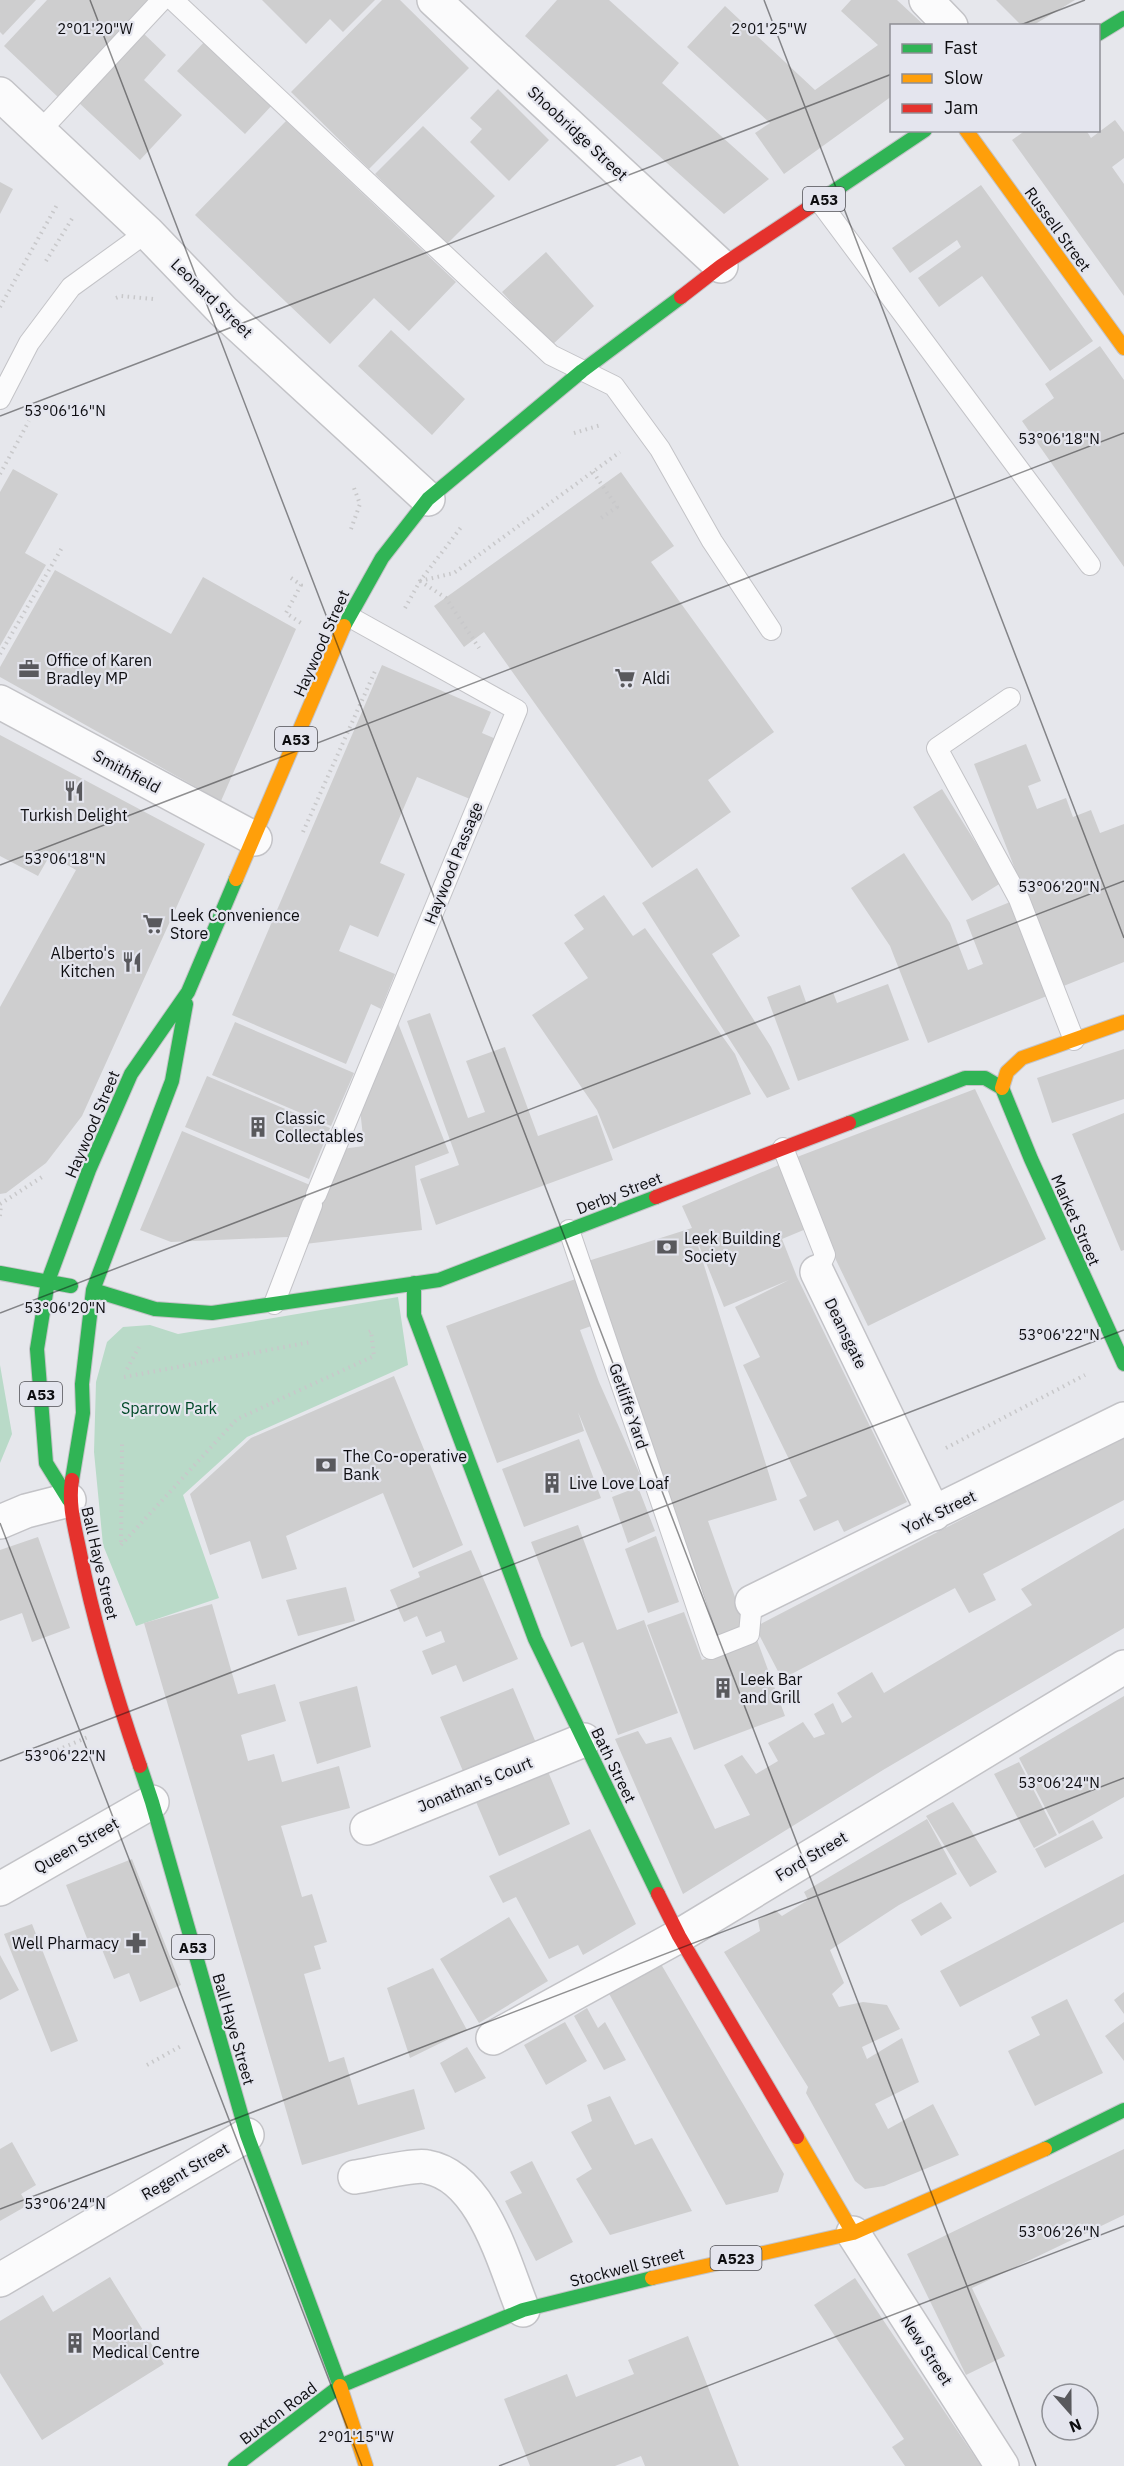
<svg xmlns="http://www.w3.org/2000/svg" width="1124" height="2466" viewBox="0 0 1124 2466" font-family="'IBM Plex Sans',sans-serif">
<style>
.green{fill:#b9dac8}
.building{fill:#cececf}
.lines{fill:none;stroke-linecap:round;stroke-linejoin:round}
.lane-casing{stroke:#c3c3c7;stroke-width:22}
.street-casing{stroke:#c3c3c7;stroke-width:36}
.fast-casing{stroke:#c3c3c7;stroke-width:16}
.slow-casing{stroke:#c3c3c7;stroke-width:16}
.jam-casing{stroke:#c3c3c7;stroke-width:16}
.path{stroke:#c8c8ca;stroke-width:4;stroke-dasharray:1.5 4.5;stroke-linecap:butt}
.lane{stroke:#fbfbfc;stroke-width:20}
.street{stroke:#fbfbfc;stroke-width:33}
.fast{stroke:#30b455;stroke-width:14}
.slow{stroke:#ff9f0a;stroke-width:14}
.jam{stroke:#e5322d;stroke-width:14}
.ticks{fill:none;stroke:#0d0d10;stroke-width:1.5;stroke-opacity:0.45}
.labels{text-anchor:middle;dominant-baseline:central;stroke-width:4.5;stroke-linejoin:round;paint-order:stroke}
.shield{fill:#e4e5ee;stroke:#4e4e53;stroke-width:1.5}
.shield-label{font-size:15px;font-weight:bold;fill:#0d0d10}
.street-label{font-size:16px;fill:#0d0d10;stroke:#e4e5ee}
.poi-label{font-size:16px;fill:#0d0d10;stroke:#e4e5ee;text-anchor:start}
.park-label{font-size:16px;fill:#004828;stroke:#e4e5ee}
.ticks-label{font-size:15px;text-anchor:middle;fill:#0d0d10;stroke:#e4e5ee;stroke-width:4.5;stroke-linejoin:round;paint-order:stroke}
</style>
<rect width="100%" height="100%" fill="#e6e7ec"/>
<path class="green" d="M 398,1297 L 408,1365 L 247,1437 L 183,1495 L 219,1598 L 136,1626 L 103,1545 L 94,1452 L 96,1382 L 107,1342 L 123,1327 L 150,1325 L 178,1334 Z
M 0,1365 L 12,1434 L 0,1463 Z"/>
<path class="building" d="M 0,0 L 36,0 L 3,35 L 0,32 Z
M 47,0 L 150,0 L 59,98 L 4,46 Z
M 262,0 L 375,0 L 343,32 L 330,19 L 306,44 Z
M 382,0 L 400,0 L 469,68 L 369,169 L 291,92 Z
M 557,0 L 609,0 L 679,63 L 662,83 L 769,179 L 724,214 L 525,36 Z
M 851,0 L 897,0 L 925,26 L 892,26 L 892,96 L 784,174 L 755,133 L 770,123 L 687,47 L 725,6 L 815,90 L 878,45 L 841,11 Z
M 996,0 L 1075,0 L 1032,26 L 1022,26 Z
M 142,32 L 166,55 L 144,80 L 182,115 L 140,160 L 77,101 Z
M 206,40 L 274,103 L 245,134 L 177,71 Z
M 498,89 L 549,140 L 509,181 L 470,142 L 482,129 L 470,118 Z
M 1115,120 L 1124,132 L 1124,158 L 1112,167 L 1124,184 L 1124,296 L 1012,140 L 1026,130 L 1086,130 L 1091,138 Z
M 286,121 L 456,282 L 409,331 L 374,298 L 330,344 L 195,215 Z
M 423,126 L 495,196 L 446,245 L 375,174 Z
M 0,182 L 13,189 L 0,214 Z
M 981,185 L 1093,341 L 1050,371 L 982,276 L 939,307 L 918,278 L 961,247 L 957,240 L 910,273 L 892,248 Z
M 546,252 L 594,306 L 551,346 L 502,292 Z
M 391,330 L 465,399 L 432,435 L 358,366 Z
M 1100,346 L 1124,380 L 1124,567 L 1022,421 L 1054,398 L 1045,384 Z
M 13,469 L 58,494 L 25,553 L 46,565 L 0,646 L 0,492 Z
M 621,472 L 674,546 L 651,562 L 774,732 L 708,780 L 731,812 L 652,868 L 484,632 L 464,647 L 434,606 Z
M 55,570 L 171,634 L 203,577 L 296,629 L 221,801 L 0,677 L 0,667 Z
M 382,665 L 491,712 L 482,733 L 496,739 L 470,799 L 417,777 L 380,863 L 405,874 L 378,937 L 350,925 L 339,951 L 395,974 L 381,1009 L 371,1004 L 346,1064 L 232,1015 Z
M 0,735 L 205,844 L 82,1116 L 46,1163 L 6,1193 L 0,1194 L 0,1007 L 76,870 L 50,855 L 38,876 L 0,856 Z
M 1026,744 L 1041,781 L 1028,786 L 1037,809 L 1066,798 L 1073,817 L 1091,810 L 1100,833 L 1124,824 L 1124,962 L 1061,987 L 974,764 Z
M 942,789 L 1001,883 L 972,901 L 913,807 Z
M 904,853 L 950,923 L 968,970 L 983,964 L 966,920 L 1015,900 L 1052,994 L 928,1043 L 890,946 L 851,888 Z
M 697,868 L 740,936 L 712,954 L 771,1047 L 790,1089 L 767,1098 L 642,903 Z
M 604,895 L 633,936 L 645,928 L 735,1054 L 751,1094 L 613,1149 L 597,1110 L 532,1015 L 588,978 L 564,943 L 584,929 L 574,915 Z
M 888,984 L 909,1040 L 798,1081 L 767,997 L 800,985 L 806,1002 L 833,992 L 837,1003 Z
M 430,1013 L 468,1118 L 485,1112 L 466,1061 L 505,1047 L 538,1136 L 597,1115 L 613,1160 L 436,1225 L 420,1179 L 459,1165 L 407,1021 Z
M 235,1022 L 354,1073 L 331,1126 L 212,1075 Z
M 398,1023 L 449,1153 L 415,1166 L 422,1230 L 305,1244 L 319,1207 L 303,1201 L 288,1237 L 171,1242 L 140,1230 L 182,1131 L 310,1185 L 307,1191 L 325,1198 L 342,1149 L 364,1146 L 360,1109 Z
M 1124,1049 L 1124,1099 L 1052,1123 L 1037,1078 Z
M 207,1076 L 330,1128 L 309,1179 L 185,1127 Z
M 975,1089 L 1046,1239 L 868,1326 L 836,1260 L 797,1157 Z
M 1124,1113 L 1124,1250 L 1121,1251 L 1072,1134 Z
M 779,1165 L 806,1229 L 782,1239 L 797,1277 L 907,1502 L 844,1532 L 838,1520 L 814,1531 L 799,1500 L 807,1496 L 743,1365 L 760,1357 L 735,1307 L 789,1280 L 724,1307 L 694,1233 L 777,1500 L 708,1521 L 746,1628 L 714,1639 L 588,1261 L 692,1228 L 682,1206 Z
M 581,1277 L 597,1324 L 580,1330 L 599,1382 L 642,1479 L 611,1492 L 578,1412 L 584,1431 L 497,1463 L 446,1326 Z
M 394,1376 L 463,1545 L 413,1568 L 383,1493 L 286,1536 L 297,1569 L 262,1579 L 250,1541 L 210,1555 L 190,1494 L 251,1438 Z
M 1124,1435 L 1124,1500 L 983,1574 L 996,1600 L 969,1613 L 955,1588 L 782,1679 L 755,1627 Z
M 579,1439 L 601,1498 L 524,1527 L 502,1469 Z
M 638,1487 L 655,1531 L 628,1543 L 612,1497 Z
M 578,1525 L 617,1630 L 644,1620 L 678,1713 L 618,1735 L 583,1642 L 571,1647 L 531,1542 Z
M 1124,1528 L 1124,1628 L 883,1770 L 683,1894 L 615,1739 L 638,1731 L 646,1744 L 671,1737 L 715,1829 L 750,1815 L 724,1765 L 742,1755 L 756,1774 L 778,1761 L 768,1743 L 803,1722 L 814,1738 L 825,1734 L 814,1714 L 833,1703 L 842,1723 L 852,1717 L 837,1693 L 872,1672 L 884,1693 L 1032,1605 L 1021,1589 Z
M 656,1536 L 679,1602 L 648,1613 L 625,1549 Z
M 38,1537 L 70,1628 L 32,1642 L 22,1613 L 0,1621 L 0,1550 Z
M 471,1550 L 518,1659 L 463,1682 L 456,1665 L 432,1675 L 422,1651 L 445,1642 L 441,1631 L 426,1637 L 417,1616 L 404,1622 L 390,1590 L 420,1577 L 418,1572 Z
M 346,1587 L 355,1621 L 298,1636 L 286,1600 Z
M 212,1604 L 238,1694 L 275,1684 L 286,1721 L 241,1735 L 248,1761 L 274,1754 L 282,1782 L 339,1766 L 350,1808 L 281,1826 L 302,1897 L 312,1894 L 327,1942 L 314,1946 L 321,1969 L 304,1974 L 329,2062 L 344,2057 L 358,2105 L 414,2089 L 425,2129 L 302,2165 L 144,1623 Z
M 684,1612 L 702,1660 L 757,1640 L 785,1716 L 694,1750 L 647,1625 Z
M 357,1686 L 371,1747 L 317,1764 L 299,1702 Z
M 513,1688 L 570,1824 L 499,1856 L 440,1717 Z
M 1124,1696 L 1124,1797 L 1059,1834 L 1019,1758 Z
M 1019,1762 L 1057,1835 L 1034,1848 L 994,1774 Z
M 953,1802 L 997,1872 L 970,1887 L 926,1816 Z
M 927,1819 L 957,1874 L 899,1905 L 830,1950 L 844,1983 L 832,1994 L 839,2007 L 863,2002 L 887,2005 L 900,2029 L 862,2047 L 867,2059 L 902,2038 L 919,2082 L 875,2104 L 888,2129 L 933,2104 L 959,2155 L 884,2186 L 865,2189 L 855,2181 L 806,2093 L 808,2087 L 724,1952 L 760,1931 L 758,1920 L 775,1910 L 782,1916 L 808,1900 L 804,1892 Z
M 1093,1820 L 1103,1838 L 1045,1868 L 1035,1849 Z
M 590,1829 L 636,1924 L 583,1955 L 578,1945 L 549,1959 L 516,1897 L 503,1903 L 489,1876 Z
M 132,1859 L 181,1985 L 140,2002 L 129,1973 L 114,1979 L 101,1947 L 92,1951 L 66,1885 Z
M 1124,1874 L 1124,1922 L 960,2007 L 940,1971 Z
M 941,1902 L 952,1918 L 921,1936 L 911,1920 Z
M 509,1917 L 548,1981 L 479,2023 L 440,1959 Z
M 32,1924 L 78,2041 L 51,2052 L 4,1934 Z
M 0,1955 L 19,1990 L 0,2000 Z
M 658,1959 L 784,2174 L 778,2192 L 726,2205 L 607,1990 Z
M 433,1968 L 467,2030 L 410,2058 L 387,1988 Z
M 1124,1992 L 1124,2014 L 1114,2000 Z
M 1067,1999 L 1103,2073 L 1035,2106 L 1008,2051 L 1040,2035 L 1031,2017 Z
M 587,2008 L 598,2028 L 605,2022 L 626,2060 L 604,2070 L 574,2016 Z
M 565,2022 L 587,2061 L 546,2085 L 524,2045 Z
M 1124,2022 L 1124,2061 L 1105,2036 Z
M 467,2047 L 486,2078 L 455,2093 L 440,2063 Z
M 610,2096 L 635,2145 L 652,2138 L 692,2211 L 610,2235 L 576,2179 L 592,2169 L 571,2132 L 592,2121 L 587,2105 Z
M 12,2142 L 36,2185 L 21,2194 L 28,2205 L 0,2221 L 0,2149 Z
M 1124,2149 L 1124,2215 L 972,2288 L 1005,2356 L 966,2375 L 907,2254 Z
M 532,2161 L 573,2242 L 536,2261 L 505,2201 L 522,2193 L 510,2172 Z
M 110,2277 L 164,2364 L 42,2440 L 0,2373 L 0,2321 L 43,2295 L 53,2312 Z
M 855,2278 L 981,2466 L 905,2466 L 892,2447 L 904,2439 L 814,2305 Z
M 688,2336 L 739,2466 L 645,2466 L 641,2456 L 615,2466 L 530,2466 L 504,2399 L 567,2374 L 576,2397 L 634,2374 L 628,2360 Z"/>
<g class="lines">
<g class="lane-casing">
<path id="lane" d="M 173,0 L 551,355 L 614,386 L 660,449 L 712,541 L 771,630
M 40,131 L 162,0
M 820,202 L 1090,565
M 0,399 L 29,343 L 71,287 L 147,232
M 1010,698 L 937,748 L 1019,899 L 1074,1040
M 783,1148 L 825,1255 L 817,1272
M 316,1195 L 517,710 L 348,616
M 569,1230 L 711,1649 L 749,1634 L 752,1602
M 274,1304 L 312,1205"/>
</g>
<g class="street-casing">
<path id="street" d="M 434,0 L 721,266
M 926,0 L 951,26
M 0,94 L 147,232 L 223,311 L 428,499
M 0,702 L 255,839
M 817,1272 L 934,1514
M 0,1522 L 26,1511 L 69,1500
M 752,1602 L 1124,1419
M 367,1828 L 584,1740
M 0,1889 L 152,1802
M 493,2038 L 679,1936 L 1124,1667
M 355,2177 C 369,2175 416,2164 427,2167 C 483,2177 504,2264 523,2310
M 853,2233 L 1002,2466
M 0,2280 L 247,2135"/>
</g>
<g class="fast-casing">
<path id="fast" d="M 1098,34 L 1124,18
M 810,207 L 925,130
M 344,626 L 382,558 L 428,499 L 582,371 L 681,297
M 1002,1088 L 1031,1159 L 1124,1364
M 849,1123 L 965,1078 L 985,1078 L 1002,1088
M 0,1273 L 71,1286
M 414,1283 L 414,1315 L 535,1639 L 658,1894
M 93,1290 L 155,1309 L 212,1313 L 439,1280 L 656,1197
M 72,1480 L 83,1413 L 82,1384 L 93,1290 L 172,1081 L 186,1004
M 69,1500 L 46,1463 L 37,1349 L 48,1281 L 89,1170 L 131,1074 L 188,992 L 236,879
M 140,1766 L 152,1802 L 247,2135 L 340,2386
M 1045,2149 L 1124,2110
M 235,2466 L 340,2386 L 523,2310 L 652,2278"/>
</g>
<g class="slow-casing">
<path id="slow" d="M 966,130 L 1124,348
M 236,879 L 344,626
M 1002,1088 L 1007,1072 L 1022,1058 L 1124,1022
M 797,2137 L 853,2233
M 652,2278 L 853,2233 L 1045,2149
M 340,2386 L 366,2466"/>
</g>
<g class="jam-casing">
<path id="jam" d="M 681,297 L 721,266 L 810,207
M 656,1197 L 849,1123
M 72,1480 C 68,1505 75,1528 80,1553 C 94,1625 116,1696 140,1766
M 658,1894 L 679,1936 L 797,2137"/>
</g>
<path class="path" d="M 46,261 L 73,217
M 116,298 L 121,296 L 153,299
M 0,307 L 58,203
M 574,433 L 601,425
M 593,472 L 617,507 L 598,520
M 0,474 L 29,421
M 351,529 L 360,504 L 354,488
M 291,578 L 301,585 L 286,613 L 301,623
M 420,581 L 454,573 L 620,452
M 420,581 L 446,598 L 479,648
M 405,608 L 420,581 L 462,526
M 0,654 L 63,546
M 303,832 L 376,669
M 0,1204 L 42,1177
M 0,1216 L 1,1204
M 127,1369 L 139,1347
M 124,1377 L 311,1342
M 946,1448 L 1085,1375
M 121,1542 L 122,1444
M 121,1545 L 237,1419 L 374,1356 L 371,1331 L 369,1332
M 41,1757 L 88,1737
M 147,2065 L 181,2046"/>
<use href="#lane" class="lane"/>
<use href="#street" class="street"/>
<use href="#fast" class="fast"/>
<use href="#slow" class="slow"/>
<use href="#jam" class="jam"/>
</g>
<path class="ticks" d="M 90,0 L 1036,2466M 764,0 L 1124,938M 1018,26 L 1085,0M 0,416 L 892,74M 0,865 L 1124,433M 0,1313 L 1124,881M 0,1523 L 362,2466M 0,1761 L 1124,1330M 0,2209 L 1124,1778M 499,2466 L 1124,2226"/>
<defs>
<g id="office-bare" transform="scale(1.62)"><path d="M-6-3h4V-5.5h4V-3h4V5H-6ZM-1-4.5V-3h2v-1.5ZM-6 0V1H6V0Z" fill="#59595d" stroke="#e4e5ee" stroke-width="2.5" paint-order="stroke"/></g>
<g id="supermarket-bare" transform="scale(1.62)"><path d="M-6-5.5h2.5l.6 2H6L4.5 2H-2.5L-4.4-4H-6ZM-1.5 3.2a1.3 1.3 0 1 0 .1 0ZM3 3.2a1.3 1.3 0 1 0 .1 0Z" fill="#59595d" stroke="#e4e5ee" stroke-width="2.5" paint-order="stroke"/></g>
<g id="restaurant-bare" transform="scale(1.62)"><path d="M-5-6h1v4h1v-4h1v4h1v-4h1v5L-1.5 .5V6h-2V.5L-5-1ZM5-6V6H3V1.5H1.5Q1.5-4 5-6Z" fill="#59595d" stroke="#e4e5ee" stroke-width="2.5" paint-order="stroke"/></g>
<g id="building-bare" transform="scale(1.62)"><path d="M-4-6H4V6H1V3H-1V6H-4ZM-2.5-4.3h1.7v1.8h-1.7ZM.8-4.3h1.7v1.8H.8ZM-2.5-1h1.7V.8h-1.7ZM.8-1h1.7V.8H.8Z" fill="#59595d" stroke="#e4e5ee" stroke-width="2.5" paint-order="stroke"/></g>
<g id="bank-bare" transform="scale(1.62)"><path d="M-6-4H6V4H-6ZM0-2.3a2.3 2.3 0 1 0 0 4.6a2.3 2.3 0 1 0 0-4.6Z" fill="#59595d" stroke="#e4e5ee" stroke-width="2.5" paint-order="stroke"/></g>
<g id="pharmacy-bare" transform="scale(1.62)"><path d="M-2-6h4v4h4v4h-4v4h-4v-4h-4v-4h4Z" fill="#59595d" stroke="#e4e5ee" stroke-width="2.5" paint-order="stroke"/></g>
</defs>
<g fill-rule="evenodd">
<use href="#office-bare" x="29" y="669"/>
<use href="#supermarket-bare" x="625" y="678"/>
<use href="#restaurant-bare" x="74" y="791"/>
<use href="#supermarket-bare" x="153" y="924"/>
<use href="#restaurant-bare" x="132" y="962"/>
<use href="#building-bare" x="258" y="1127"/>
<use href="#bank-bare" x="667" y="1247"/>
<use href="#bank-bare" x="326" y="1465"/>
<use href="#building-bare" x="552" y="1483"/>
<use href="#building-bare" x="723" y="1688"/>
<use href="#pharmacy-bare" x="136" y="1943"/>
<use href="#building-bare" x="75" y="2343"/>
</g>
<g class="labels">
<g class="shield">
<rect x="803" y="187" width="42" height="24" rx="4.5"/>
<rect x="275" y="727" width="42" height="24" rx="4.5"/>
<rect x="20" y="1382" width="42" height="24" rx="4.5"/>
<rect x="172" y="1935" width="42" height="24" rx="4.5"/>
<rect x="710.5" y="2246" width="51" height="24" rx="4.5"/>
</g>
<g class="shield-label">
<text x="824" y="199">A53</text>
<text x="296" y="739">A53</text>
<text x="41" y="1394">A53</text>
<text x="193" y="1947">A53</text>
<text x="736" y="2258">A523</text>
</g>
<g class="street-label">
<text transform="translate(578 133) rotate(43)">Shoobridge Street</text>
<text transform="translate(1058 229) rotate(54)">Russell Street</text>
<text transform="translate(212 298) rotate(44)">Leonard Street</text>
<text transform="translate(321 643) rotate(-66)">Haywood Street</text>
<text transform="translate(127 771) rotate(28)">Smithfield</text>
<text transform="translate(453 863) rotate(-68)">Haywood Passage</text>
<text transform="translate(92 1124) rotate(-67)">Haywood Street</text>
<text transform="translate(619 1193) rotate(-21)">Derby Street</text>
<text transform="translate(1076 1220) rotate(66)">Market Street</text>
<text transform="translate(846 1333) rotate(64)">Deansgate</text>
<text transform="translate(629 1406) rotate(71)">Getliffe Yard</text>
<text transform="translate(939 1512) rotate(-26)">York Street</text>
<text transform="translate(100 1563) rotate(77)">Ball Haye Street</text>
<text transform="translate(614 1765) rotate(64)">Bath Street</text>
<text transform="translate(475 1784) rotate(-22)">Jonathan's Court</text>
<text transform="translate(76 1845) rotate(-30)">Queen Street</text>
<text transform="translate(811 1856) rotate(-31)">Ford Street</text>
<text transform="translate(234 2029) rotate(74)">Ball Haye Street</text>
<text transform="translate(185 2171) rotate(-30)">Regent Street</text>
<text transform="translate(627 2267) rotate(-14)">Stockwell Street</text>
<text transform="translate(927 2350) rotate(57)">New Street</text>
<text transform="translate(278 2413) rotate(-37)">Buxton Road</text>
</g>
<g class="poi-label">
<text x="46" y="660">Office of Karen<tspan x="46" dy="18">Bradley MP</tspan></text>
<text x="642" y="678">Aldi</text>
<text x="74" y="815" text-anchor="middle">Turkish Delight</text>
<text x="170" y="915">Leek Convenience<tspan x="170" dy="18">Store</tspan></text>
<text x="115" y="953" text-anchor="end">Alberto's<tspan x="115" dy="18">Kitchen</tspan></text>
<text x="275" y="1118">Classic<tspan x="275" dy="18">Collectables</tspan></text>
<text x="684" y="1238">Leek Building<tspan x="684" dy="18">Society</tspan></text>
<text x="343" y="1456">The Co-operative<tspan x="343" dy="18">Bank</tspan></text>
<text x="569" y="1483">Live Love Loaf</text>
<text x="740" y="1679">Leek Bar<tspan x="740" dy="18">and Grill</tspan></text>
<text x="119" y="1943" text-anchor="end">Well Pharmacy</text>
<text x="92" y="2334">Moorland<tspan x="92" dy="18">Medical Centre</tspan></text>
</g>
<g class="park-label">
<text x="169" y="1408">Sparrow Park</text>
</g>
</g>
<g class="ticks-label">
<text x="95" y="34">2°01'20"W</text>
<text x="769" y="34">2°01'25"W</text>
<text x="65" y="416">53°06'16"N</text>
<text x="1059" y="444">53°06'18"N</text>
<text x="65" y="864">53°06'18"N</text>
<text x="1059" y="892">53°06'20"N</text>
<text x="65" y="1313">53°06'20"N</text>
<text x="1059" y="1340">53°06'22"N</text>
<text x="65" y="1761">53°06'22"N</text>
<text x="1059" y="1788">53°06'24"N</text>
<text x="65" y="2209">53°06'24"N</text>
<text x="1059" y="2237">53°06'26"N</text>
<text x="356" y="2442">2°01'15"W</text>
</g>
<rect x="890" y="24" width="210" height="108" fill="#e4e5ee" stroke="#8e8f95" stroke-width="1.5"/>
<rect x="902" y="44" width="30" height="9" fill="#30b455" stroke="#8e8f95" stroke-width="1.5"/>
<text x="944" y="54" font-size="18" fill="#0d0d10">Fast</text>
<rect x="902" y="74" width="30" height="9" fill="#ff9f0a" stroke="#8e8f95" stroke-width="1.5"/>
<text x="944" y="84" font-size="18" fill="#0d0d10">Slow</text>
<rect x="902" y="104" width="30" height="9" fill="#e5322d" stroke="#8e8f95" stroke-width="1.5"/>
<text x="944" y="114" font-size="18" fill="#0d0d10">Jam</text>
<g transform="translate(1070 2412) rotate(159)"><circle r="28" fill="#e4e5ee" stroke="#8e8f95" stroke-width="1.5"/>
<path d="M0-4.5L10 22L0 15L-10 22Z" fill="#59595d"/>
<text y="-9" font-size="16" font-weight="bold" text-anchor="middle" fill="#0d0d10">N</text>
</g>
</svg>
